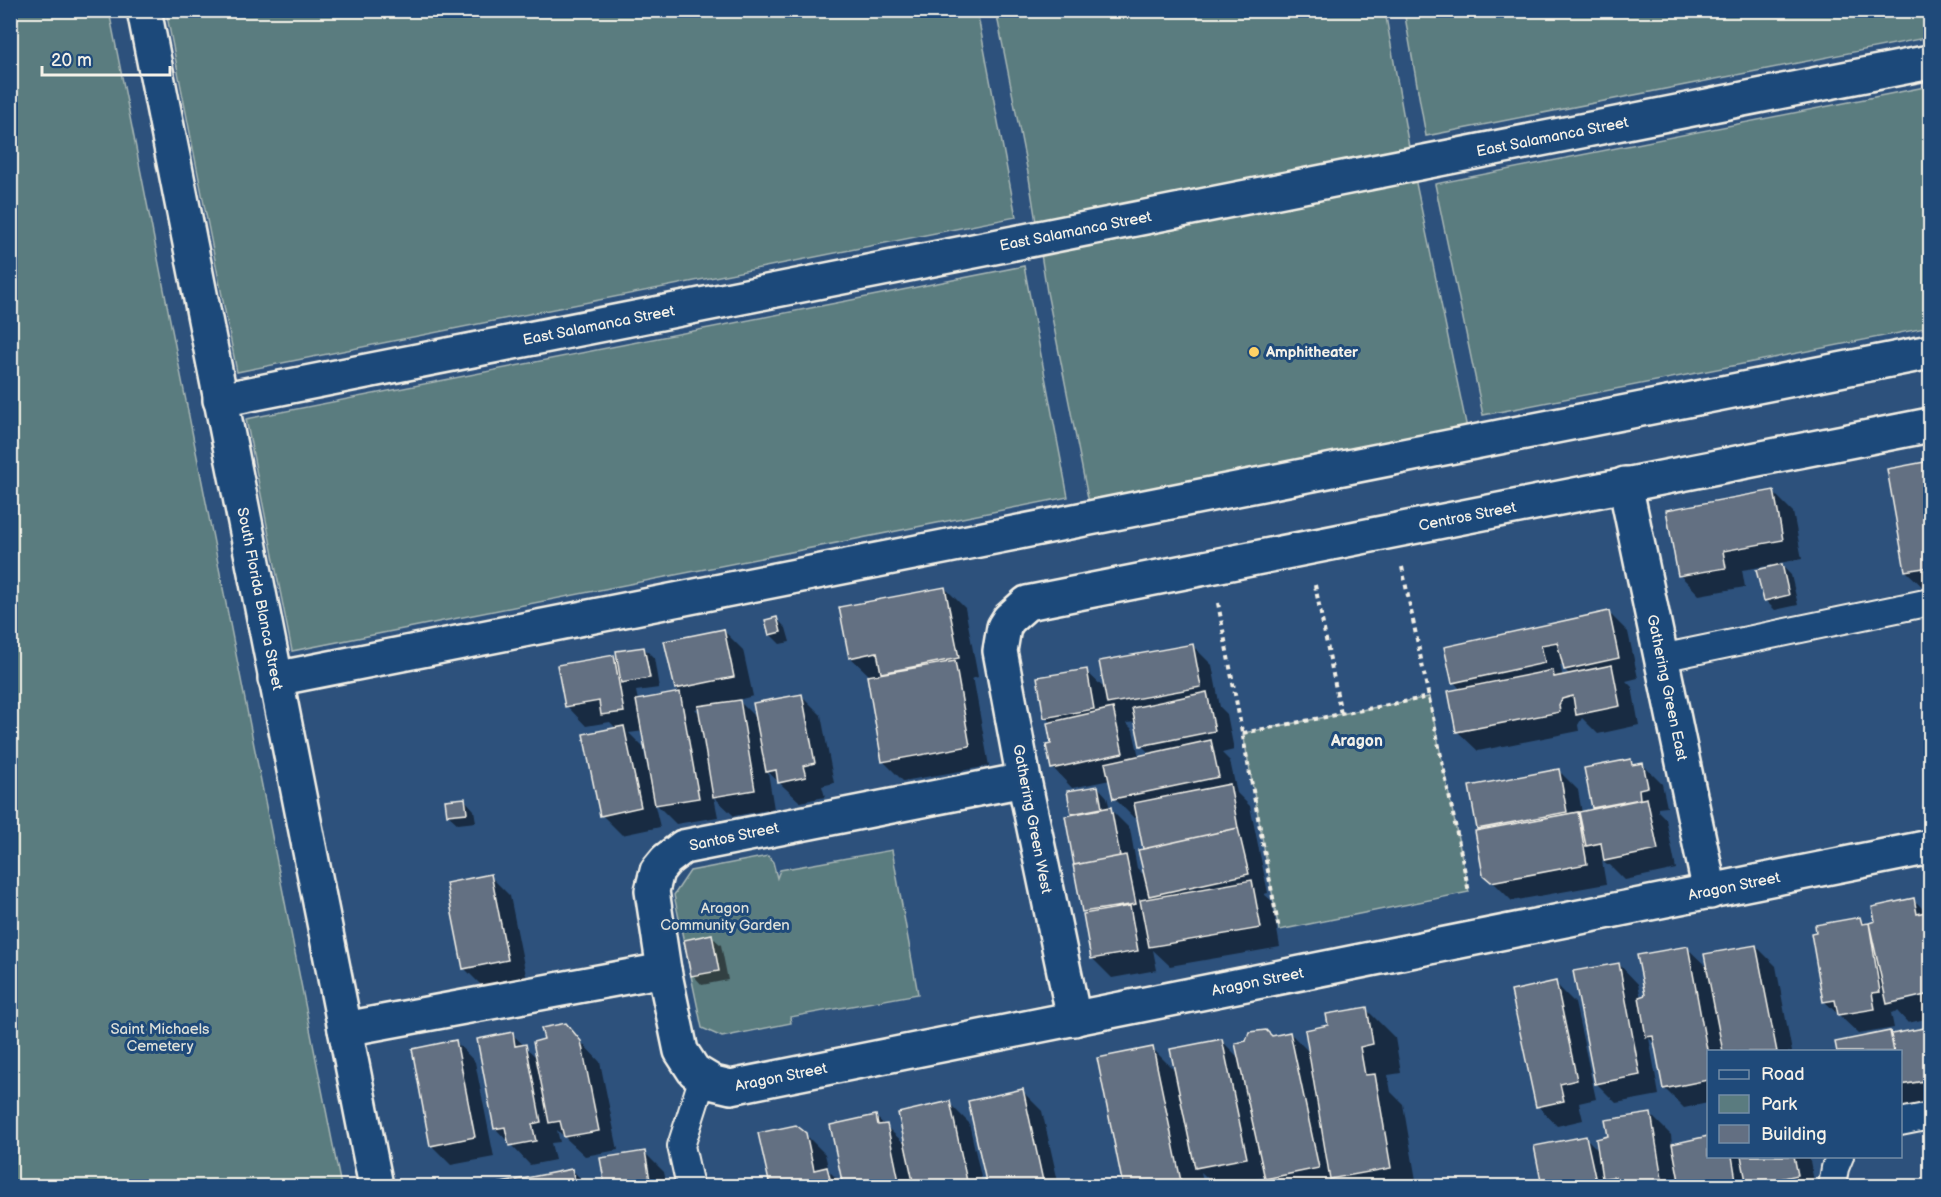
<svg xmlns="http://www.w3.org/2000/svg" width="1941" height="1197" viewBox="0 0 1941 1197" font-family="'Balsamiq Sans',sans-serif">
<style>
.green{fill:#5a7b7f;stroke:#a7b6b4;stroke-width:1.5}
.shadow{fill:#0007;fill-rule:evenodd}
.building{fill:#636f82;stroke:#f4f1e8;stroke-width:1.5}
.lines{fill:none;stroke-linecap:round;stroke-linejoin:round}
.service-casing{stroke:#f4f1e8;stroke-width:30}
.minor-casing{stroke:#f4f1e8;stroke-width:38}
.path{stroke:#f4f1e8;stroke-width:4;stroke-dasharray:4.5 4.5;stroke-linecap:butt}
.service{stroke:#1f4a7a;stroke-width:26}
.minor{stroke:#1f4a7a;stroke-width:33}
.poi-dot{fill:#ffd166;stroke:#1f4a7a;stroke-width:2}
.labels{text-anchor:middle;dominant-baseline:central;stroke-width:6;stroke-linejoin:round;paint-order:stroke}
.street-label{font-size:15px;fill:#f4f1e8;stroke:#1f4a7a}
.poi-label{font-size:15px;font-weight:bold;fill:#f4f1e8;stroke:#1f4a7a;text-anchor:start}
.park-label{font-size:15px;fill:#dddfd8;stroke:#1f4a7a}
.neighbourhood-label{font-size:16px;font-weight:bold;fill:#f4f1e8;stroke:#1f4a7a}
</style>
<rect width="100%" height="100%" fill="#2d517c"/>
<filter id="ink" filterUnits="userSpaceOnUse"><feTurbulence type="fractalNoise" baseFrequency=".0167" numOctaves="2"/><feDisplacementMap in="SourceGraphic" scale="12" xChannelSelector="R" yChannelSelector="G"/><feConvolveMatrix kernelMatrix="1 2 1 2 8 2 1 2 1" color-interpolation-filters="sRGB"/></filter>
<g filter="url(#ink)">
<path class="green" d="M 10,11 L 109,11 L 341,1186 L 11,1186 Z
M 166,11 L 977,11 L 1016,217 L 237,372 Z
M 996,11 L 1385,11 L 1412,164 L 1470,443 L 1092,518 L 1047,292 L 1029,178 Z
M 1404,11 L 1930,11 L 1930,37 L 1426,136 Z
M 1930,86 L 1930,327 L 1483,415 L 1435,184 Z
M 1024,266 L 1068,497 L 292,651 L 246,419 Z
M 1429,697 L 1469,892 L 1279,930 L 1243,733 Z
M 892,850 L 918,994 L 790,1017 L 791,1023 L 722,1037 L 702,1028 L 674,895 L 690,871 L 768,856 L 773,862 L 777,878 L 780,870 Z"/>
<path class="shadow" d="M 1930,462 L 1930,590 L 1926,590 L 1906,571 L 1888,470 Z
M 1773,492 L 1793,512 L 1802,559 L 1779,563 L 1791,575 L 1798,605 L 1775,610 L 1765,600 L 1773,565 L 1742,570 L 1745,587 L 1699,595 L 1680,575 Z
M 945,588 L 965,608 L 978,677 L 971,679 L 974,682 L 989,766 L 903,781 L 883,761 L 869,675 L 850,657 Z
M 1608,612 L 1628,632 L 1638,678 L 1626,681 L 1632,687 L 1639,725 L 1598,734 L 1582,718 L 1578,725 L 1579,731 L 1478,751 L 1458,732 L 1461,690 L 1454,682 ZM 1564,664 L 1565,670 L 1571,676 L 1563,677 L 1560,665 Z
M 777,619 L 786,628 L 790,642 L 780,644 L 770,634 Z
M 724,631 L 743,650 L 753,696 L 738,700 L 757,719 L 801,695 L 821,715 L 834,783 L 822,786 L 825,797 L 800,802 L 768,772 L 774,809 L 734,816 L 714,797 L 718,817 L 676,824 L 654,802 L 660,827 L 622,835 L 602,815 L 617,729 L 610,722 L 586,726 L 567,706 L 614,657 L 619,662 L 644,648 L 654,658 L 659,688 L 636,691 L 638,701 L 681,694 L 676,689 ZM 700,708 L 701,715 L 695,709 ZM 644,731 L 650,770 L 648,770 L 643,747 L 629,733 Z
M 1192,645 L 1212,665 L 1220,707 L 1227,714 L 1234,750 L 1222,753 L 1230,761 L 1237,793 L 1250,806 L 1268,893 L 1264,894 L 1272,901 L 1280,947 L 1170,966 L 1153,950 L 1157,970 L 1112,978 L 1092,958 L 1087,914 L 1084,912 L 1075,816 L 1073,813 L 1098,787 L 1107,797 L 1110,809 L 1130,829 L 1137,868 L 1146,877 L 1144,850 L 1138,817 L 1134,818 L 1114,798 L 1110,780 L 1072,788 L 1053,768 L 1052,724 L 1045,717 L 1086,671 L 1106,690 ZM 1137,722 L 1142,746 L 1150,754 L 1139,757 L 1133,730 L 1126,723 Z
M 1630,761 L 1635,766 L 1642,764 L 1662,784 L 1667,807 L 1658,808 L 1658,811 L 1666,819 L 1676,869 L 1625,880 L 1610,865 L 1607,865 L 1602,861 L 1606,884 L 1512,901 L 1485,874 L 1482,832 L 1479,828 L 1558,770 L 1578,790 L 1582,813 L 1593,809 L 1586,769 Z
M 465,800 L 474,810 L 476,822 L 458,824 L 448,815 Z
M 490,876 L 510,896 L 527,980 L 484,988 L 464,968 Z
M 1914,900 L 1927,913 L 1930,908 L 1930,992 L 1901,999 L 1901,1002 L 1930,995 L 1930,1018 L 1908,1023 L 1897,1011 L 1891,1013 L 1894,1028 L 1859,1034 L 1824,1001 L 1860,919 L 1866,925 L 1877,923 Z
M 711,936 L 721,945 L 728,980 L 702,985 L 693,975 Z
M 1756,946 L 1776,966 L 1792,1052 L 1708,1052 L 1708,1103 L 1684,1108 L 1664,1088 L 1657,1046 L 1649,1038 L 1659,1095 L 1616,1103 L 1596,1083 L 1619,964 L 1638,984 L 1641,998 L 1647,996 L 1687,948 L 1708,968 Z
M 1555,983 L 1575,1003 L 1596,1099 L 1579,1103 L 1583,1120 L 1557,1126 L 1538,1106 Z
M 1366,1009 L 1395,1038 L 1401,1073 L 1388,1075 L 1391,1092 L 1403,1104 L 1417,1186 L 1340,1186 L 1337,1184 L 1338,1186 L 1274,1186 L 1266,1177 L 1216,1186 L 1201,1172 L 1204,1186 L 1125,1186 L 1099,1060 L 1153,1049 L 1177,1073 L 1221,1040 L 1240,1059 L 1272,1038 L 1290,1033 L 1311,1054 L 1330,1027 Z
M 565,1025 L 600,1062 L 618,1150 L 585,1156 L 557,1130 L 560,1142 L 551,1143 L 555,1160 L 530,1165 L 496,1129 L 479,1040 L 512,1034 L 537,1058 L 546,1041 Z
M 1930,1028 L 1930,1103 L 1919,1105 L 1920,1108 L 1900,1112 L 1900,1052 L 1839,1052 L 1889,1033 L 1892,1035 Z
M 456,1042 L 475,1062 L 494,1157 L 451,1165 L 431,1145 Z
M 1022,1091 L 1042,1111 L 1059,1186 L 989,1186 L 970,1102 Z
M 949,1103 L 969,1123 L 983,1186 L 772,1186 L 760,1134 L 805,1134 L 825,1154 L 829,1171 L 844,1186 L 875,1116 L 907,1146 Z
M 1651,1115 L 1671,1135 L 1672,1145 L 1708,1138 L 1708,1156 L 1809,1156 L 1815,1186 L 1682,1186 L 1680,1180 L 1678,1180 L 1679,1186 L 1613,1186 L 1611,1185 L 1611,1186 L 1544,1186 L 1536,1148 L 1585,1137 L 1600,1152 L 1609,1138 Z
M 644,1152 L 664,1172 L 667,1186 L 606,1186 L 602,1160 Z
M 572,1170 L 588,1186 L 493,1186 Z"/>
<path class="building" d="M 1930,461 L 1930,567 L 1905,571 L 1887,469 Z
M 1774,490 L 1783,540 L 1723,551 L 1726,568 L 1678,576 L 1666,510 Z
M 1782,564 L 1789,595 L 1764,601 L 1756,570 Z
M 945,587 L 959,658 L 881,673 L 877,652 L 849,658 L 839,607 Z
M 1609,611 L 1619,658 L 1564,670 L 1557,642 L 1541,645 L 1545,663 L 1452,683 L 1444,647 Z
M 777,617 L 781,632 L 769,635 L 765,620 Z
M 724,629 L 734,677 L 675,689 L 664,641 Z
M 1193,644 L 1201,687 L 1107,704 L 1099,661 Z
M 644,647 L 650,678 L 621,683 L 616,651 Z
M 614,655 L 624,712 L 601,715 L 599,701 L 565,707 L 557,665 Z
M 955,661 L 970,746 L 882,762 L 867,676 Z
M 1612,665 L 1620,706 L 1576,715 L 1573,696 L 1562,699 L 1559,705 L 1560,712 L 1456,732 L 1448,691 L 1553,670 L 1554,677 Z
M 1087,669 L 1094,709 L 1044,718 L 1037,677 Z
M 680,692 L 699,798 L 655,805 L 636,700 Z
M 1207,692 L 1215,731 L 1140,746 L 1132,708 Z
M 802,694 L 815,763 L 803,766 L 806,777 L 778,783 L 776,770 L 766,772 L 753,703 Z
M 740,700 L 755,790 L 713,797 L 698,706 Z
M 1113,708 L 1123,753 L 1051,769 L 1046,745 L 1051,744 L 1047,723 Z
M 624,726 L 641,807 L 600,816 L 583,734 Z
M 1211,740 L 1219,777 L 1113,799 L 1105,763 Z
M 1631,759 L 1632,765 L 1643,763 L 1648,787 L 1639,789 L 1640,799 L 1592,808 L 1584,768 Z
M 1559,769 L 1567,812 L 1477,829 L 1469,786 Z
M 1230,784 L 1238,828 L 1143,849 L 1134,803 Z
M 1098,786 L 1102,808 L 1071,814 L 1067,791 Z
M 465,798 L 467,813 L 447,815 L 445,800 Z
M 1647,798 L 1658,850 L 1604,861 L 1601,843 L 1586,846 L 1579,812 Z
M 1111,807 L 1120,856 L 1074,865 L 1065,816 Z
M 1578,812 L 1587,864 L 1491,882 L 1483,875 L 1475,831 Z
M 1238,828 L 1249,874 L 1149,896 L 1138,850 Z
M 1126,855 L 1136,904 L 1082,912 L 1073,865 Z
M 491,874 L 508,960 L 463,969 L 446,883 Z
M 1252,880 L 1261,928 L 1149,947 L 1140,900 Z
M 1914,898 L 1917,914 L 1925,912 L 1930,936 L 1930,994 L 1887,1004 L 1869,923 L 1875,921 L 1872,907 Z
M 1130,906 L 1138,951 L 1091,959 L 1083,914 Z
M 1860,917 L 1862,924 L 1869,923 L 1880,992 L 1872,993 L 1875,1009 L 1838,1015 L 1835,1000 L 1823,1002 L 1811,933 L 1816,932 L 1815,925 Z
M 712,934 L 719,971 L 691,976 L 684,940 Z
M 1756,945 L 1777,1052 L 1723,1052 L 1704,954 Z
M 1688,946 L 1708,1055 L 1708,1080 L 1663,1089 L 1653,1036 L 1646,1037 L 1639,997 L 1645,995 L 1637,955 Z
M 1619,963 L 1640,1075 L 1595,1084 L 1573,971 Z
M 1556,981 L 1577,1080 L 1560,1084 L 1564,1101 L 1536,1107 L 1511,991 Z
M 1367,1007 L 1373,1044 L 1360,1047 L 1365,1075 L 1375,1074 L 1391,1168 L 1330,1179 L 1305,1030 L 1328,1025 L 1326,1014 Z
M 566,1023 L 581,1041 L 599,1131 L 564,1137 L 560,1121 L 549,1123 L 533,1042 L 544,1039 L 541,1028 Z
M 1930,1027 L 1930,1080 L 1900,1085 L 1900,1052 L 1894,1052 L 1891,1034 Z
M 1266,1030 L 1272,1036 L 1290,1032 L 1319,1168 L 1265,1179 L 1235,1043 L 1246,1041 L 1249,1032 Z
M 1890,1031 L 1894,1052 L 1837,1052 L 1835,1042 Z
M 513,1032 L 515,1046 L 526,1044 L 541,1122 L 532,1124 L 536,1141 L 509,1146 L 505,1127 L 494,1129 L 477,1039 Z
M 1222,1039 L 1247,1158 L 1195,1168 L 1170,1049 Z
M 456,1040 L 475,1137 L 430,1146 L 412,1049 Z
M 1153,1047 L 1182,1186 L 1123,1186 L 1097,1058 Z
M 1023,1089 L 1043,1181 L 1029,1184 L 1030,1186 L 987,1186 L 968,1101 Z
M 950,1101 L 968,1186 L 914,1186 L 898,1113 Z
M 1651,1113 L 1662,1179 L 1616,1186 L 1615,1177 L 1602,1178 L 1596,1139 L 1608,1136 L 1605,1120 Z
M 876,1115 L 878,1125 L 887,1124 L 900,1186 L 843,1186 L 830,1125 Z
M 796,1125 L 806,1133 L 814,1170 L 827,1167 L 832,1186 L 770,1186 L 758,1133 Z
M 1586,1136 L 1597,1186 L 1542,1186 L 1534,1146 Z
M 1708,1136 L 1708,1156 L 1732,1156 L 1737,1186 L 1680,1186 L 1672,1144 Z
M 645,1151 L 651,1186 L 605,1186 L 600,1158 Z
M 1741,1156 L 1794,1156 L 1798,1175 L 1747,1186 Z
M 572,1169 L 576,1186 L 486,1186 Z"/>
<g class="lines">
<g class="service-casing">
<path id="service" d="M 1661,658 L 1930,602
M 1900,1122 L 1930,1116
M 690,1186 L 681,1146 L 703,1077
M 1832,1186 L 1835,1168 L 1840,1156"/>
</g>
<g class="minor-casing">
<g id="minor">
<path id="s1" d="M 144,10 L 376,1186"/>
<path id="s2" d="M 220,400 L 1930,62"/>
<path id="s3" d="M 1625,484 L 1710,892"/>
<path d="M 275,679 L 1930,352"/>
<path id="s4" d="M 1024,780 L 683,847 L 666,860 L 657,871 L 652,891 L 664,970 L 681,1051 L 694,1071 L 714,1083 L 731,1087 L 1930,847"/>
<path id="s5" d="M 1074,1019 L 1024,780 L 1000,651 L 1004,627 L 1009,619 L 1027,603 L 1930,425"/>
<path d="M 345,1029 L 664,970"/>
</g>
</g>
<path class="path" d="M 1402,567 L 1469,892
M 1315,585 L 1341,714
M 1218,603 L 1279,930
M 1243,733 L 1429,697"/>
<use href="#service" class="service"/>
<use href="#minor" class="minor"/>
</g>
</g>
<circle class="poi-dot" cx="1254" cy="352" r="6"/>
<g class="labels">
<g class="street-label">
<text stroke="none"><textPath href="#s2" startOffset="1358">East Salamanca Street</textPath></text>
<text stroke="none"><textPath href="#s2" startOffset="872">East Salamanca Street</textPath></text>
<text stroke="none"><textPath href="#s2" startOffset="386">East Salamanca Street</textPath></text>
<text stroke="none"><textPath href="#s5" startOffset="882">Centros Street</textPath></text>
<text stroke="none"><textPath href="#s1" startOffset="600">South Florida Blanca Street</textPath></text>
<text stroke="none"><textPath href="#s3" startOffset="208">Gathering Green East</textPath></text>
<text transform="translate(1032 819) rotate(79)">Gathering Green West</text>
<text transform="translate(734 837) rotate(-12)">Santos Street</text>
<text stroke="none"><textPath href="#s4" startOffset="1654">Aragon Street</textPath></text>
<text stroke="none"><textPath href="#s4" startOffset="1168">Aragon Street</textPath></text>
<text stroke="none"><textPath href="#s4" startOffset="682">Aragon Street</textPath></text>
</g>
<g class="poi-label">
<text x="1266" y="352">Amphitheater</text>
</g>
<g class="park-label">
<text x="725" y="908">Aragon<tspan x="725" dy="17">Community Garden</tspan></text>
<text x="160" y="1029">Saint Michaels<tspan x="160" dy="17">Cemetery</tspan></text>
</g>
<g class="neighbourhood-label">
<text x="1357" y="741">Aragon</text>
</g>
</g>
<rect width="1941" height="1197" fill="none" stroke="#1f4a7a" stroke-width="36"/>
<rect x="18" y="18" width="1905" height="1161" fill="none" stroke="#f4f1e8" stroke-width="2" filter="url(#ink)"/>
<rect x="1707" y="1050" width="195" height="108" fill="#1f4a7a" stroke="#748da6" stroke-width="1.5"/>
<rect x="1719" y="1070" width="30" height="9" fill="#1f4a7a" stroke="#748da6" stroke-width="1.5"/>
<text x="1761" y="1080" font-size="18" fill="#f4f1e8">Road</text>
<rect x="1719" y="1095" width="30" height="18" fill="#5a7b7f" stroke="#748da6" stroke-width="1.5"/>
<text x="1761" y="1110" font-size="18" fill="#f4f1e8">Park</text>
<rect x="1719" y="1125" width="30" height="18" fill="#636f82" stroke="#748da6" stroke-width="1.5"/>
<text x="1761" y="1140" font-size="18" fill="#f4f1e8">Building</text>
<path d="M42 66v9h128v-9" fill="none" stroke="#f4f1e8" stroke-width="3"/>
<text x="51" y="66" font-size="18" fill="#f4f1e8" stroke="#1f4a7a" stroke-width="4.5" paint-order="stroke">20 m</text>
</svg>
